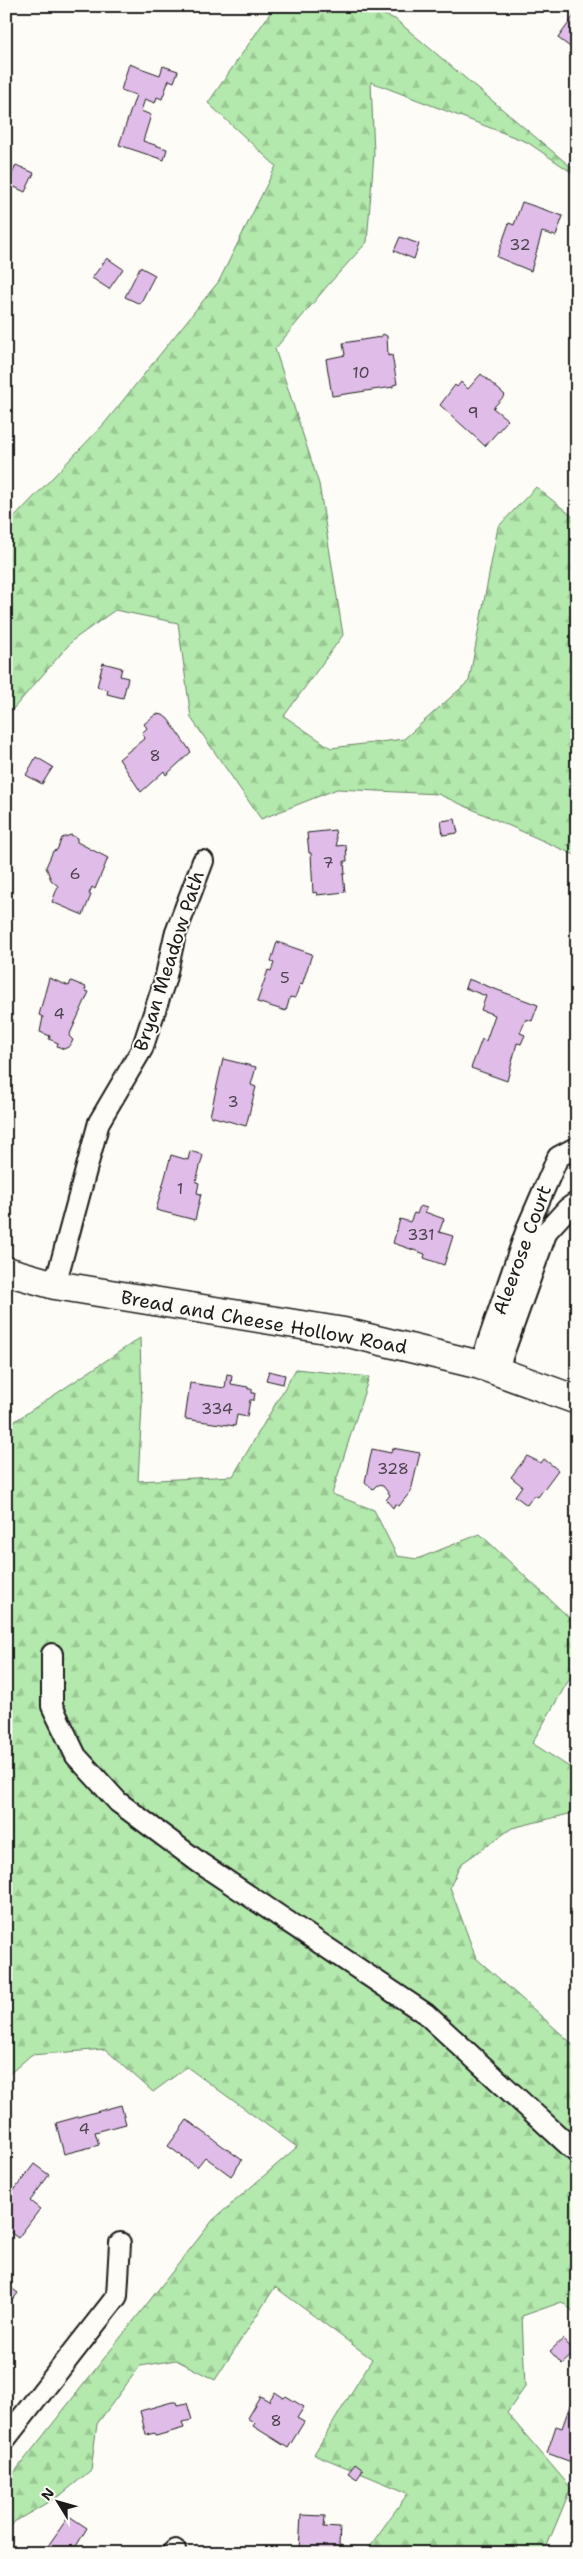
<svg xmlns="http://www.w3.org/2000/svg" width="583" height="2559" viewBox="0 0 583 2559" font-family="'Shantell Sans',sans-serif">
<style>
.forest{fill:url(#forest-firs);stroke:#688264}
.building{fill:#e0bde8;stroke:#1c1c1c}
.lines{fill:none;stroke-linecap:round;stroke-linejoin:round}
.minor-casing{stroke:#1c1c1c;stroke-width:24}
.secondary-casing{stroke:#1c1c1c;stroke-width:31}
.minor{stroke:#fdfcf7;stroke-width:20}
.secondary{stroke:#fdfcf7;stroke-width:28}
.labels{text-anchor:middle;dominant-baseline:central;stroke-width:4;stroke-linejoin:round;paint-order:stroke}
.number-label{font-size:16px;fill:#4d444f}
.street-label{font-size:19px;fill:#1c1c1c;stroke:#fdfcf7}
</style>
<defs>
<pattern id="forest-firs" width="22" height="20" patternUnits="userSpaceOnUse" patternTransform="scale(1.25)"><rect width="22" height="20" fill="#b3e9ac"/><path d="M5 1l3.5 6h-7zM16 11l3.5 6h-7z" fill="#99c793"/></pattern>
</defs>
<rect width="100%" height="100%" fill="#fdfcf7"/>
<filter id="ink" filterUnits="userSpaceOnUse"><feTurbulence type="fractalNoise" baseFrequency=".02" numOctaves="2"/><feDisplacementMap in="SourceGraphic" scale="10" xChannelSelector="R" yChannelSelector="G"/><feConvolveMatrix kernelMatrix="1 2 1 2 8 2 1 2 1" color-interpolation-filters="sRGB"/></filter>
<g filter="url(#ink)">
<path class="forest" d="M 275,6 L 360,6 L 395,19 L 577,172 L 577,176 L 527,142 L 371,82 L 374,154 L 367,242 L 328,285 L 275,349 L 319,484 L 343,635 L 284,716 L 331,748 L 404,739 L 469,681 L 498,527 L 536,487 L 577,520 L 577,856 L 438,794 L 337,789 L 261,819 L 191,718 L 178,623 L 115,610 L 73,640 L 6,717 L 6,526 L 104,424 L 219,281 L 276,166 L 208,103 Z
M 140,1338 L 142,1406 L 138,1481 L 233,1476 L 296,1369 L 369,1377 L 332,1494 L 374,1510 L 397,1556 L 417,1559 L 480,1534 L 577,1625 L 577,1666 L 532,1743 L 577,1772 L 577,1812 L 512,1828 L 461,1864 L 450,1887 L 476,1958 L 577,2048 L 577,2315 L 562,2302 L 522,2316 L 525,2387 L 507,2413 L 571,2488 L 544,2553 L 365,2553 L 408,2493 L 314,2454 L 372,2359 L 275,2287 L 215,2380 L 176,2360 L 140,2366 L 97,2424 L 91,2470 L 62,2494 L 14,2522 L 6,2534 L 6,2483 L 213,2220 L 297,2147 L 187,2067 L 153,2092 L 105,2049 L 31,2055 L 6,2077 L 6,1427 Z"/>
<path class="building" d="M 576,13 L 577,14 L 577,52 L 558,38 Z
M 129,64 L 160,75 L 163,66 L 178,71 L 174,82 L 169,80 L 162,99 L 157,97 L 155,103 L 145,99 L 141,111 L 151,115 L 143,141 L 167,149 L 164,160 L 119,145 L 136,95 L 121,90 Z
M 16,165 L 34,173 L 25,192 L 8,184 Z
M 522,202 L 563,216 L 556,236 L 542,232 L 531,271 L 497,257 L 509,223 L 514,225 Z
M 400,237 L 419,244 L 414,259 L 394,251 Z
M 107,258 L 123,269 L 109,289 L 92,278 Z
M 140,267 L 155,275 L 140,304 L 125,297 Z
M 383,334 L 387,336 L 388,356 L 392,355 L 397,384 L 393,385 L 393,387 L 332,396 L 326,359 L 345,355 L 343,343 L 381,337 Z
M 481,374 L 505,395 L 493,408 L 508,420 L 485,446 L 440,405 L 455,385 L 457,387 L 461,382 L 468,389 Z
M 103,663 L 122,668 L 120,676 L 128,678 L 123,698 L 107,694 L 108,690 L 97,687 Z
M 156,714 L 163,715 L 168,719 L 191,752 L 166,775 L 164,771 L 141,792 L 119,759 L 145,738 L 142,733 L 147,728 L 144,724 Z
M 36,757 L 53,767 L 42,784 L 26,775 Z
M 455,819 L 458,833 L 443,835 L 441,821 Z
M 335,830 L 337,846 L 346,845 L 347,861 L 344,861 L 345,874 L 343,874 L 345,892 L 317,895 L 316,892 L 313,893 L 311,853 L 309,853 L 307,833 Z
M 71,835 L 77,838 L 77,842 L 108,858 L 95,889 L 92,887 L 89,894 L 91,895 L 83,915 L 52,902 L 58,886 L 51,880 L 46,867 L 53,851 L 57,850 L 62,838 Z
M 277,942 L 312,954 L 302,985 L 300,984 L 295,998 L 290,997 L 286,1011 L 257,1002 L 268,970 L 271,971 L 274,963 L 271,961 Z
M 49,978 L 69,986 L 71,981 L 86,987 L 85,991 L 89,992 L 69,1036 L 73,1040 L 70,1046 L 64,1049 L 57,1046 L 58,1043 L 49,1039 L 50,1036 L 40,1032 L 43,1017 L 39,1015 Z
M 468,979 L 538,1005 L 532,1021 L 526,1019 L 520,1033 L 525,1035 L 521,1044 L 517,1043 L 507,1081 L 471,1068 L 482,1039 L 486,1041 L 495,1015 L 481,1010 L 486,996 L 465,988 Z
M 223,1059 L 256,1067 L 251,1085 L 256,1087 L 246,1126 L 210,1116 Z
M 190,1151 L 203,1155 L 196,1182 L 199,1183 L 197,1193 L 201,1194 L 195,1220 L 156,1210 L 171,1155 L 188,1160 Z
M 420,1206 L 427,1208 L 425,1212 L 444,1219 L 439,1232 L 453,1236 L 444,1265 L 424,1258 L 425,1254 L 393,1243 L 400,1219 L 410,1222 L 414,1213 L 417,1214 Z
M 269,1371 L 285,1375 L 283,1384 L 266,1380 Z
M 227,1374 L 232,1375 L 231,1384 L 248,1387 L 248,1389 L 252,1389 L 252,1393 L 255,1393 L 254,1400 L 250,1400 L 247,1417 L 237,1415 L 235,1426 L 185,1419 L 190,1383 L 225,1388 Z
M 392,1448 L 420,1453 L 411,1491 L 399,1506 L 395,1504 L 393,1508 L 386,1500 L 390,1495 L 383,1486 L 377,1485 L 373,1489 L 365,1482 L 372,1449 L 391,1453 Z
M 527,1456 L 541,1463 L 544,1459 L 558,1470 L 538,1497 L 534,1495 L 527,1505 L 515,1496 L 522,1486 L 511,1477 Z
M 121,2105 L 126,2124 L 95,2132 L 99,2145 L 64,2154 L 56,2123 Z
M 187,2120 L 242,2160 L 231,2176 L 205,2157 L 197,2167 L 168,2146 Z
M 34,2164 L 49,2175 L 30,2201 L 40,2209 L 18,2238 L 6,2229 L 6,2201 Z
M 6,2284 L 18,2293 L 6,2308 Z
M 563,2339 L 575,2352 L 562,2364 L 550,2351 Z
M 275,2392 L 284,2398 L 286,2396 L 304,2407 L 297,2418 L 304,2422 L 288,2448 L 253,2426 L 255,2423 L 247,2418 L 260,2396 L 269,2401 Z
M 574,2394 L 577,2395 L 577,2457 L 574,2463 L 547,2453 L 556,2426 L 562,2428 Z
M 172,2402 L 177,2402 L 178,2405 L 187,2403 L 192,2420 L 182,2422 L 184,2428 L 156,2436 L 155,2433 L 146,2435 L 140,2411 Z
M 355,2464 L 363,2470 L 357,2479 L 348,2473 Z
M 301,2515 L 325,2516 L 324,2527 L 340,2528 L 339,2544 L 348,2552 L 303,2553 L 303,2550 L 299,2550 Z
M 69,2516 L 87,2528 L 72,2553 L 43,2553 Z"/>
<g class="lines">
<g class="minor-casing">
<path id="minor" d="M 55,1285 L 99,1122 L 142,1049 L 165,980 L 175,935 L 203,861
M 480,1365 L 528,1226 L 558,1157 L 577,1147
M 497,1371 L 547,1231 L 567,1209 L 577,1202
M 52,1654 L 52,1706 L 76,1756 L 118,1802 L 200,1863 L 426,2014 L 577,2153
M 6,2438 L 117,2296 L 120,2243
M 172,2553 L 175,2550"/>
</g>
<g class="secondary-casing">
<path id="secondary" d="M 6,1271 L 55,1285 L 344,1332 L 480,1365 L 577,1400"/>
</g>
<use href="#minor" class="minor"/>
<use href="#secondary" class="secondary"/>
</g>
</g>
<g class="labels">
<g class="number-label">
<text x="520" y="244">32</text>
<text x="361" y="372">10</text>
<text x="473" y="412">9</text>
<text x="155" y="755">8</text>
<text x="328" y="862">7</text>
<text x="75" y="873">6</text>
<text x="285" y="977">5</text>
<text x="59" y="1013">4</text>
<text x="233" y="1101">3</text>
<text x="180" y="1188">1</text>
<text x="421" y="1234">331</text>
<text x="217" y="1408">334</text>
<text x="393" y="1468">328</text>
<text x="84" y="2128">4</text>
<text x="276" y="2420">8</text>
</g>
<g class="street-label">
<text transform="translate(169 961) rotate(-72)">Bryan Meadow Path</text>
<text transform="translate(522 1250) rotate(-70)">Aleerose Court</text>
<text transform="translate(264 1322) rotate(10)">Bread and Cheese Hollow Road</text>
</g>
</g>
<rect width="583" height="2559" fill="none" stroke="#fdfcf7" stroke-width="25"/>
<rect x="12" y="12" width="558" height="2534" fill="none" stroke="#1c1c1c" stroke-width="2" filter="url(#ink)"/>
<g transform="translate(58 2502) rotate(307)" stroke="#fdfcf7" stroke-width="4" paint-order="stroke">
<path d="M0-4L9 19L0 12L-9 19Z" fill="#1c1c1c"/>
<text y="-8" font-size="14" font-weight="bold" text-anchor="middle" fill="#1c1c1c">N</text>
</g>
</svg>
